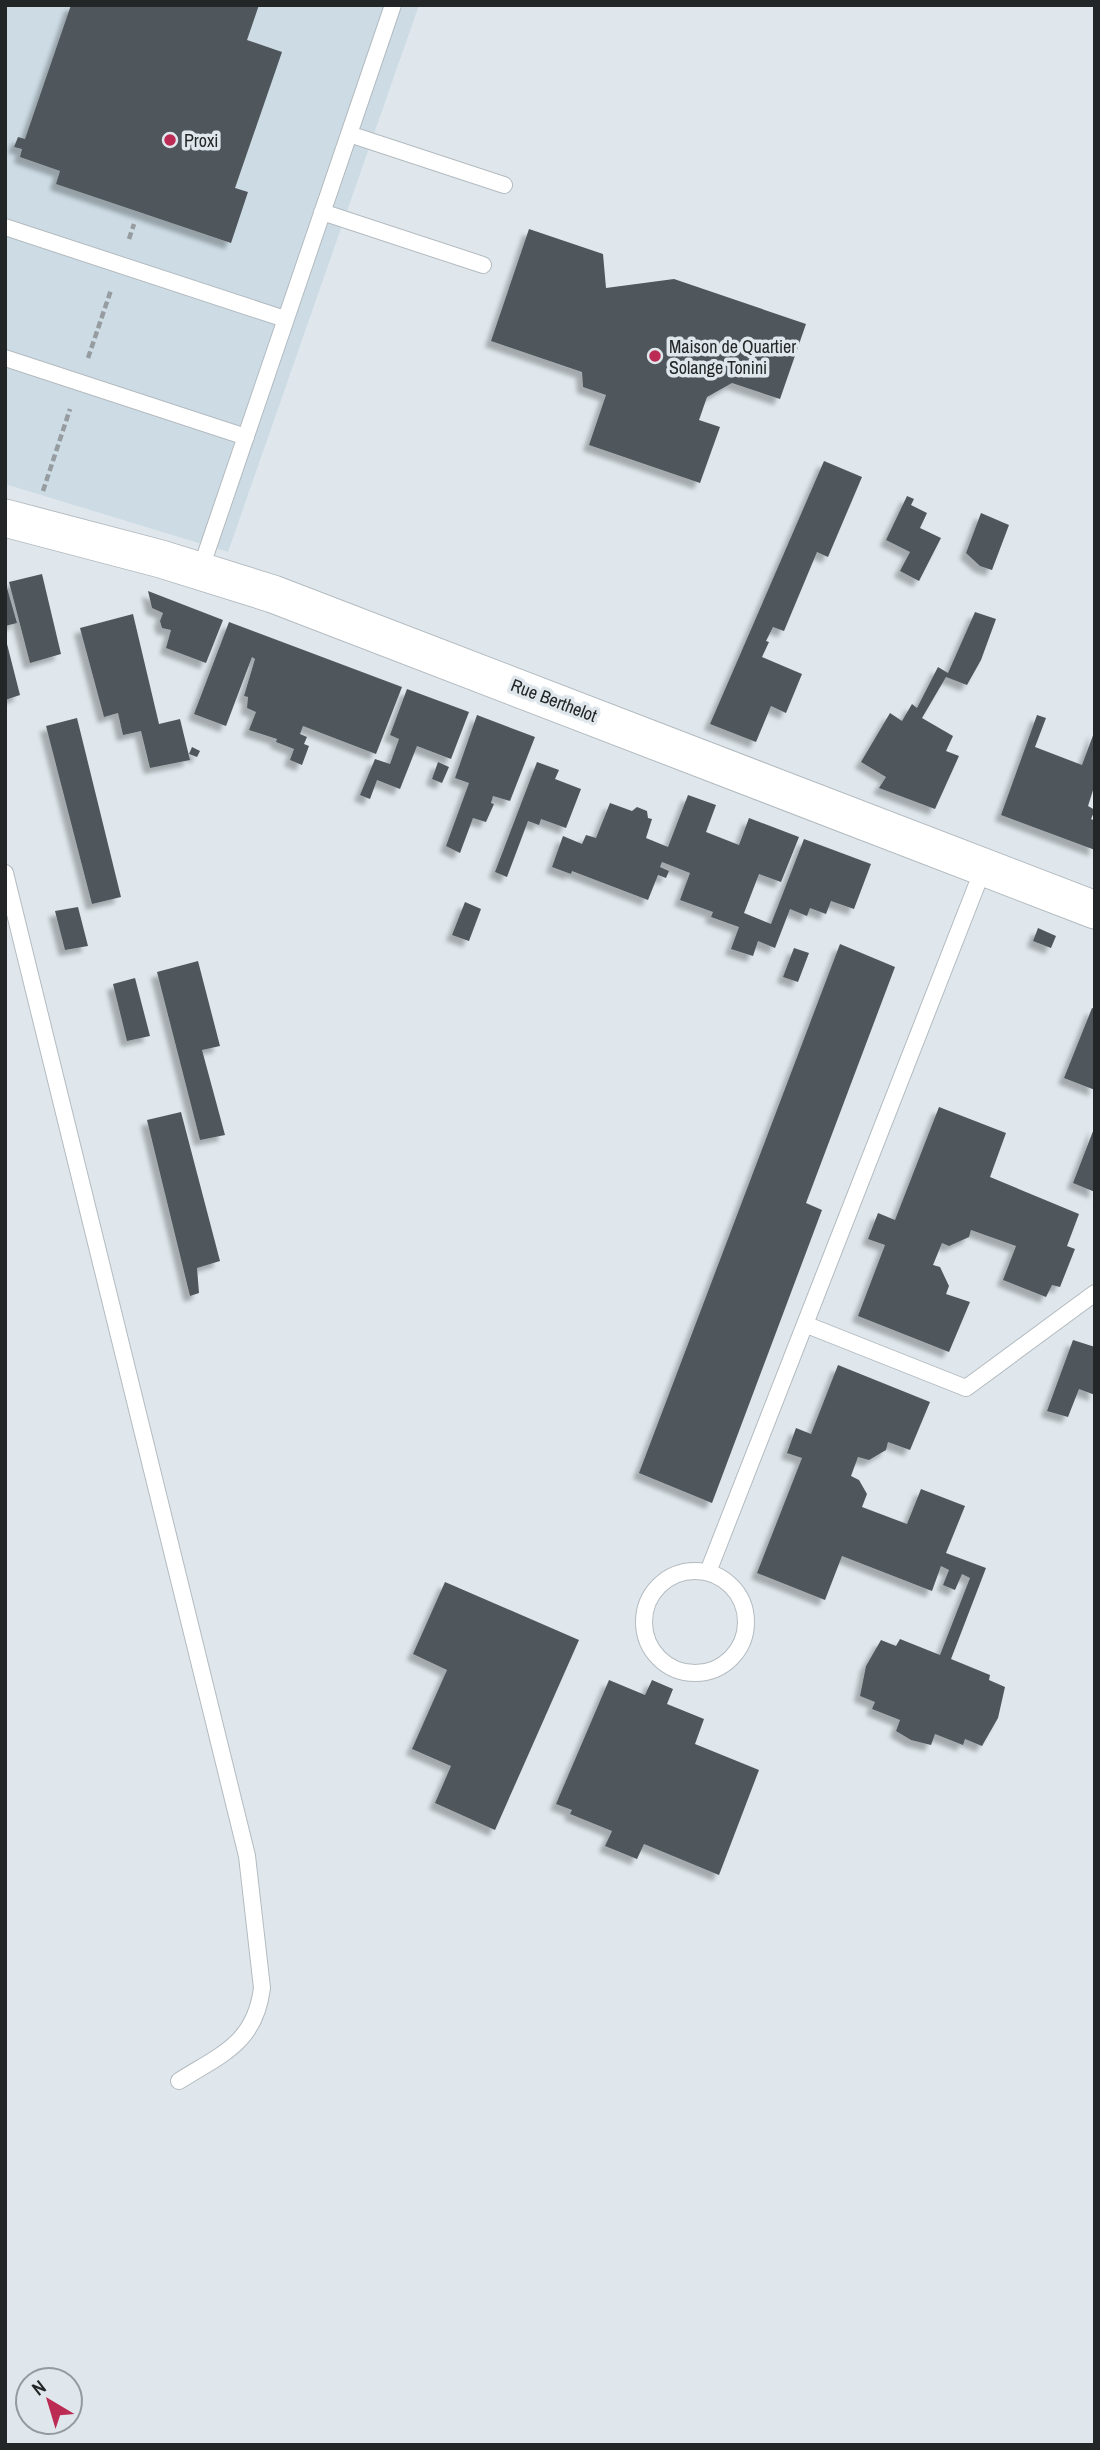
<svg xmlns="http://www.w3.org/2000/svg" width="1100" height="2450" viewBox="0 0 1100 2450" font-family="'Archivo Narrow',sans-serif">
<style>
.built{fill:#ccdbe4}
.building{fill:#50575b;filter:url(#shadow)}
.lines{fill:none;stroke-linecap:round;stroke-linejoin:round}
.service-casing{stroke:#b3bbc0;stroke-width:18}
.tertiary-casing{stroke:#b3bbc0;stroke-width:39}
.path{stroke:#969ca0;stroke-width:4.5;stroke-dasharray:7 3.5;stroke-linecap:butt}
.service{stroke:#fff;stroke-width:16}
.tertiary{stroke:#fff;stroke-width:37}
.poi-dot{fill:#bb2b54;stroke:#dfe7ec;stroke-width:2.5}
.labels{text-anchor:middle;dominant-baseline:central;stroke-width:7;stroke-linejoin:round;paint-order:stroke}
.poi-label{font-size:18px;fill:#232627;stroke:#dfe7ec;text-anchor:start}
.street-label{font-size:18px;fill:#232627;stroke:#dfe7ec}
</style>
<defs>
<filter id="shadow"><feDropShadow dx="-6" dy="6" stdDeviation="2" flood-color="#0004"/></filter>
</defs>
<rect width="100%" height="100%" fill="#dfe7ec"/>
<path class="built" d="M 6,5 L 419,5 L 228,552 L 5,484 Z"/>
<path class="building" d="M 71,5 L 259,5 L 247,40 L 282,52 L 235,188 L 248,192 L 231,243 L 56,184 L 60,171 L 20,157 L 22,149 L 14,147 L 18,137 L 25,139 Z
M 529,229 L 603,254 L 606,288 L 674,279 L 806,324 L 780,399 L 732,383 L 707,397 L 699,420 L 720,427 L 700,483 L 589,445 L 606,395 L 583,387 L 582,372 L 491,341 Z
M 824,461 L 862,477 L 828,557 L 817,552 L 784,631 L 773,627 L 766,641 L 769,642 L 762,657 L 802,674 L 786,713 L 771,706 L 756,742 L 710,724 Z
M 907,496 L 914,499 L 911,505 L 927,513 L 920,528 L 941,538 L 919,581 L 900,571 L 910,552 L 886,540 Z
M 981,513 L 1009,525 L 992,570 L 980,566 L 966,553 Z
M 42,574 L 61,654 L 30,663 L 9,582 Z
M 5,581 L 17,623 L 5,626 Z
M 148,591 L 223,620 L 206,663 L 166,648 L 171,630 L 162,628 L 160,621 L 163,613 L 152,608 Z
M 975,612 L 996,619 L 981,660 L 967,685 L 946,677 L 922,718 L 953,736 L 946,751 L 959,756 L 935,809 L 879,788 L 886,777 L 861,762 L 890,713 L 902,721 L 912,704 L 917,708 L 938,667 L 948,673 Z
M 133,614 L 159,724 L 180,719 L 190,760 L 150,768 L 141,731 L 123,735 L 118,713 L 104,717 L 80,628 Z
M 229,622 L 402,687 L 376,754 L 303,726 L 300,734 L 307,737 L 304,744 L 309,746 L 302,765 L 290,760 L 294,749 L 276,742 L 277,739 L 249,730 L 256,712 L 247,708 L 248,697 L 244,696 L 255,659 L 252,657 L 226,726 L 194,714 Z
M 6,640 L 20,695 L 5,700 L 5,641 Z
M 407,689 L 469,712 L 451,759 L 417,746 L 400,789 L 377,780 L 370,799 L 360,795 L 375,759 L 390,764 L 399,739 L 390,735 Z
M 477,715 L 535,737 L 510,801 L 493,796 L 491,803 L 494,804 L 486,822 L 473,818 L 460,853 L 446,846 L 469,783 L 455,778 Z
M 1037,715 L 1046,718 L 1035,747 L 1082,765 L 1095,730 L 1095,784 L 1088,806 L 1095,810 L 1091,819 L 1095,821 L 1095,850 L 1001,815 Z
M 77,718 L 121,897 L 92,904 L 46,726 Z
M 192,747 L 200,751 L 197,757 L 189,754 Z
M 438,762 L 449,767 L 442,783 L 432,779 Z
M 537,762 L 559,770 L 555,779 L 581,789 L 566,828 L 541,819 L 539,825 L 528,821 L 507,877 L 495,872 Z
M 688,795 L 716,805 L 706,832 L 739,845 L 749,818 L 799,837 L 781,882 L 759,874 L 744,913 L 771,924 L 804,839 L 871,864 L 854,909 L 831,901 L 826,914 L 810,908 L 807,916 L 790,909 L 775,948 L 758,941 L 753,956 L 731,949 L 739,927 L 711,917 L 713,912 L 680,900 L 690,873 L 662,862 L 660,867 L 669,871 L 666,878 L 658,875 L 648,900 L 572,871 L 571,874 L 552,867 L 563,836 L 582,844 L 586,835 L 596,838 L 610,803 L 632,811 L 637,807 L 647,811 L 648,818 L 652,819 L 646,838 L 668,847 Z
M 465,902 L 481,909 L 469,941 L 452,935 Z
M 78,907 L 88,946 L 65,950 L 55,911 Z
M 1038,928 L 1056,936 L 1051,948 L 1033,941 Z
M 840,944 L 895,967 L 806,1203 L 822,1210 L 712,1503 L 639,1473 Z
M 794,948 L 809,953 L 798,982 L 783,977 Z
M 198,961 L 220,1046 L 202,1050 L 225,1135 L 200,1140 L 157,972 Z
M 135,978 L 150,1036 L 127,1041 L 113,984 Z
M 1092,1008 L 1095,1009 L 1095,1090 L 1064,1078 Z
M 939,1107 L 1006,1133 L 990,1177 L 1079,1214 L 1067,1246 L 1075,1249 L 1060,1287 L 1052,1285 L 1046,1297 L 1003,1280 L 1016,1246 L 971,1230 L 969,1237 L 949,1246 L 942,1243 L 933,1265 L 940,1267 L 949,1286 L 946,1294 L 970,1302 L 949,1352 L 858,1316 L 885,1245 L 868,1239 L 878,1213 L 895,1220 Z
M 181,1112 L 220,1261 L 197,1268 L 199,1293 L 190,1296 L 147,1120 Z
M 1095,1126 L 1095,1192 L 1073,1183 Z
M 1073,1340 L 1095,1347 L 1095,1395 L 1079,1389 L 1068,1417 L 1047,1411 Z
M 838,1365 L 930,1402 L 910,1450 L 888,1442 L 886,1450 L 869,1460 L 858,1457 L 851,1476 L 859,1480 L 867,1494 L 862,1507 L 907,1524 L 921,1489 L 965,1506 L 946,1553 L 986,1568 L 951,1659 L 990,1675 L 989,1680 L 1005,1687 L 998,1718 L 982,1746 L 965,1739 L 963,1745 L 935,1734 L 931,1745 L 911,1740 L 896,1731 L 900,1720 L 872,1709 L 875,1702 L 860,1696 L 866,1666 L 881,1640 L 896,1646 L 900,1639 L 940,1655 L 970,1578 L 962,1574 L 955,1590 L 943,1585 L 949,1570 L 941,1566 L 932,1591 L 842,1556 L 825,1600 L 757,1573 L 802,1458 L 787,1453 L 796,1428 L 811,1434 Z
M 445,1582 L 579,1640 L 495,1830 L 435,1803 L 451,1766 L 412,1749 L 447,1670 L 413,1654 Z
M 609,1680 L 645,1695 L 652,1680 L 673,1689 L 667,1704 L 704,1719 L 695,1744 L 759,1770 L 719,1875 L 644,1844 L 637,1859 L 605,1846 L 612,1831 L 570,1814 L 572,1810 L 556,1804 Z"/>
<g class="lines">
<g class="service-casing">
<path id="service" d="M 349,134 L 504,185
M 322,212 L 483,265
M 5,227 L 285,319
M 5,358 L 246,437
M 200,571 L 393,5
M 5,873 L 247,1856 L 262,1988 C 255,2043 222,2054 179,2081
M 807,1325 L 966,1388 L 1095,1293
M644 1622a51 51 0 1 1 102 0a51 51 0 1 1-102 0Z
M 708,1572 L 983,869"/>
</g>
<g class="tertiary-casing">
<path id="tertiary" d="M 5,518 L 161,559 L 273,594 L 1095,910"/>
</g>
<path class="path" d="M 129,239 L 134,224
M 88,358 L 111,290
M 43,491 L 70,409"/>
<use href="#service" class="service"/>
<use href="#tertiary" class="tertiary"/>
</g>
<g class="poi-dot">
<circle cx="170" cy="140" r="7"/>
<circle cx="655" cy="356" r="7"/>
</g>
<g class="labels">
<g class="poi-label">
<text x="184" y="140">Proxi</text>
<text x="669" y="346">Maison de Quartier<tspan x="669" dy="21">Solange Tonini</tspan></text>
</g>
<g class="street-label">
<text transform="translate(554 700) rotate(21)">Rue Berthelot</text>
</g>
</g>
<rect width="1100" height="2450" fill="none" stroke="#232627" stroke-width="14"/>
<g transform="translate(49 2401) rotate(322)"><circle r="33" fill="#dfe7ec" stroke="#949a9d" stroke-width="2"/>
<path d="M0-5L12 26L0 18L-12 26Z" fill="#bb2b54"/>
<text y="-10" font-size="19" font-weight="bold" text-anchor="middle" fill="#232627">N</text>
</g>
</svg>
